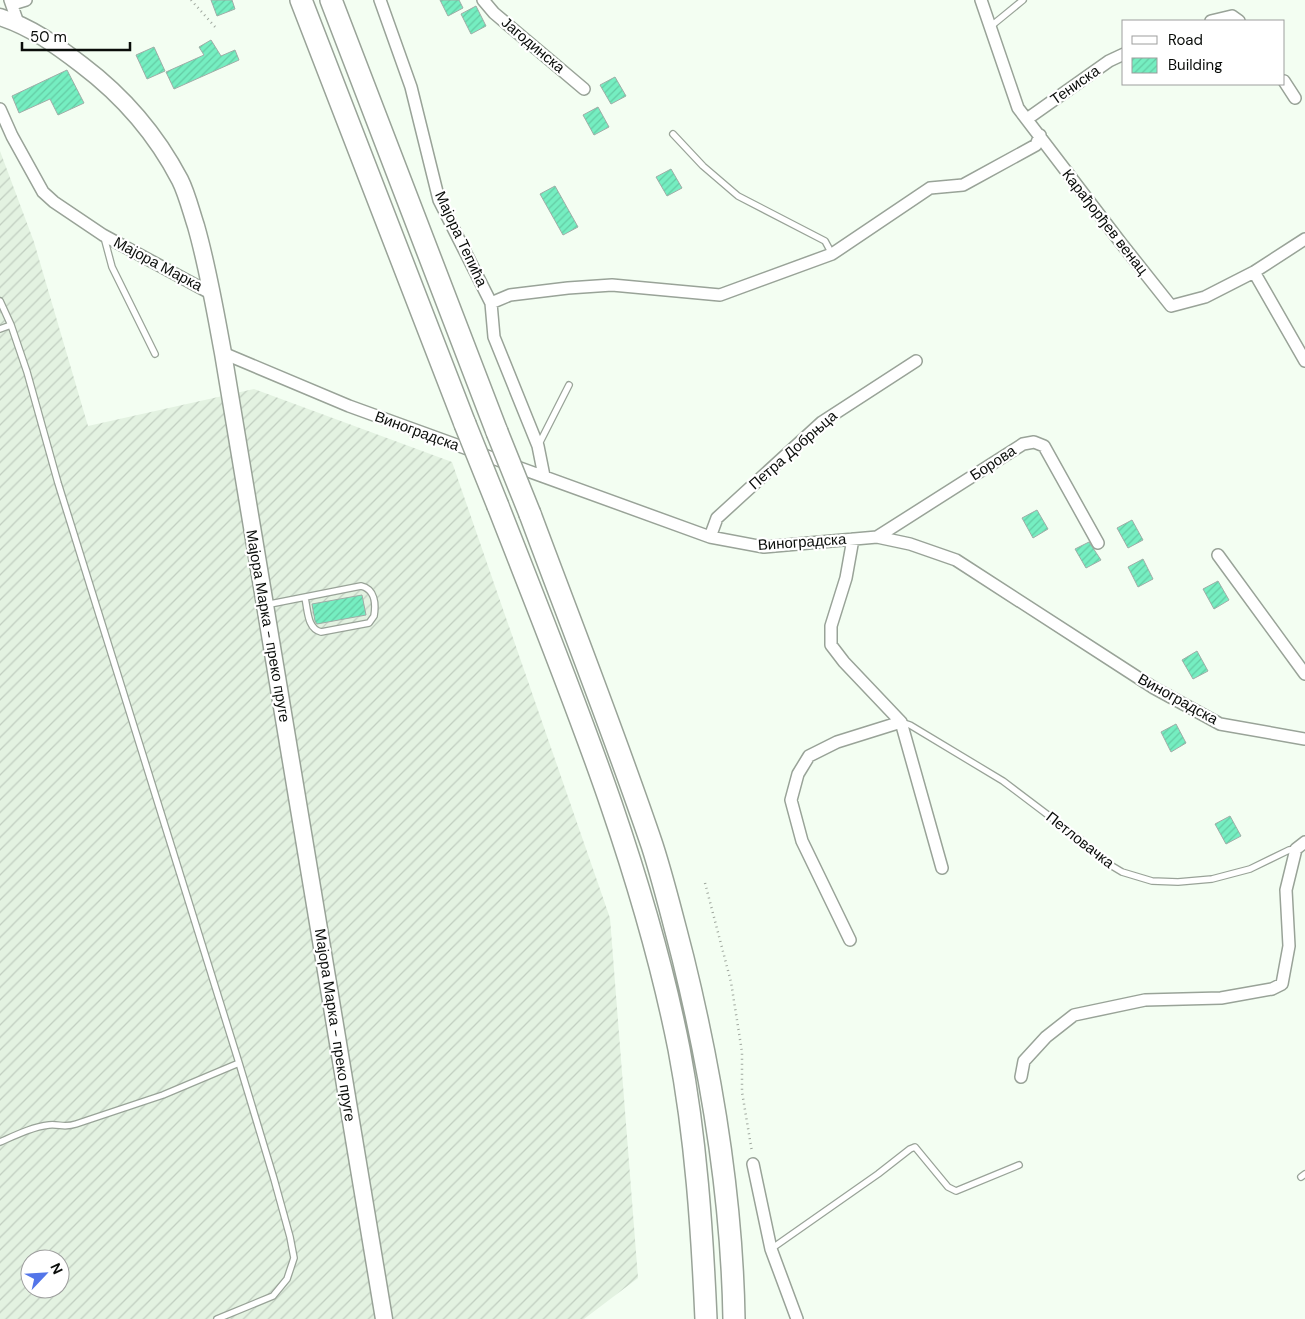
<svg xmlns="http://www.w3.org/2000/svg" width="1305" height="1319" viewBox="0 0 1305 1319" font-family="'DM Sans',sans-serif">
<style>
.industrial{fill:url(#industrial-furrows);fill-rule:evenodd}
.building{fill:url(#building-hatch);stroke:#9fada7}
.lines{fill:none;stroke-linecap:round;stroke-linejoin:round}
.lane-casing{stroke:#99a398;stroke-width:8}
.street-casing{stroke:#99a398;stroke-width:14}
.secondary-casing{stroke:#99a398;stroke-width:19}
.highway-casing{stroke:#99a398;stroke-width:24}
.path{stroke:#a0a89f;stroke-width:2.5;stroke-dasharray:1 4;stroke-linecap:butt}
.lane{stroke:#fff;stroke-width:5.5}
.street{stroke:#fff;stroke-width:11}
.secondary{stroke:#fff;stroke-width:16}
.highway{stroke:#fff;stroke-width:21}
.highway-bridge-casing{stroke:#99a398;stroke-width:24;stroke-linecap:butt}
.highway-bridge{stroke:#fff;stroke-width:21}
.labels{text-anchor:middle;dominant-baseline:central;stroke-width:4.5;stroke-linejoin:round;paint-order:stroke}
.street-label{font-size:15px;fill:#0a0d0a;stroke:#fff}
</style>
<defs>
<pattern id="industrial-furrows" width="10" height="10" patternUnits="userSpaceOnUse" patternTransform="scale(1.25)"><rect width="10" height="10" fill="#e3f2e1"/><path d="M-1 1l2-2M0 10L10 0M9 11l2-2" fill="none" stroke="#c1cec0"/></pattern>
<pattern id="building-hatch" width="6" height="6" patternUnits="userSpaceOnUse" patternTransform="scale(1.25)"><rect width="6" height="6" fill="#75eec1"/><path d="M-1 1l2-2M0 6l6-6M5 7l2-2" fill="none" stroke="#64cba4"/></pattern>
</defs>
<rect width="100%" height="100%" fill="#f3fef2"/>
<path class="industrial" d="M 0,151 L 34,242 L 88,426 L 254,389 L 452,462 L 610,918 L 638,1278 L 584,1319 L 0,1319 ZM 30,1259 L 60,1259 L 60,1289 L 30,1289 Z"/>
<path class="building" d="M 211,0 L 232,0 L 235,9 L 217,16 Z
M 440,0 L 459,0 L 463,8 L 448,16 Z
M 476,6 L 486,26 L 471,34 L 461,14 Z
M 211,40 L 221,56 L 235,50 L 239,60 L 174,89 L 166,72 L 204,55 L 199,47 Z
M 154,47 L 165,71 L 147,79 L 136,55 Z
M 67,70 L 84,103 L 58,115 L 50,99 L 19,113 L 12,96 Z
M 615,77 L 626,96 L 611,104 L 600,85 Z
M 598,107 L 609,127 L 594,135 L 583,115 Z
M 671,169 L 682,188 L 667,196 L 656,177 Z
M 555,186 L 578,227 L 563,235 L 540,194 Z
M 1037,510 L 1048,529 L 1033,538 L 1022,518 Z
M 1132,520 L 1143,540 L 1128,548 L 1117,528 Z
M 1089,542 L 1101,560 L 1086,568 L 1075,549 Z
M 1143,559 L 1153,579 L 1138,587 L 1128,567 Z
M 1218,581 L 1229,600 L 1214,609 L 1203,589 Z
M 362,595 L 366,615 L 317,624 L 315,621 L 312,604 Z
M 1197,651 L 1208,671 L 1193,679 L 1182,660 Z
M 1176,724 L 1186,743 L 1171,752 L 1161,732 Z
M 1230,816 L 1241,836 L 1226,844 L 1215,824 Z"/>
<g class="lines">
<g class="lane-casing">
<path id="lane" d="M 990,27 L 1023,0
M 673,134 L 703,166 L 738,196 L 825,241 L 832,254
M 104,237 L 112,267 L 155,354
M 0,301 L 11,325 L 27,372 L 58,483 L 239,1063 L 274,1179 L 290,1237 L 294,1258 L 287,1279 L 273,1296 L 217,1319
M 0,329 L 11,325
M 538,446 L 569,385
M 265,605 L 361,586 C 375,589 376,604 374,616 L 369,623 L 321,632 C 307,628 308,611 305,598
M 901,722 L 910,725 L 1003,781 L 1081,840 L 1107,863 L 1122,872 L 1152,881 L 1178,882 L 1212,879 L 1250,869 L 1289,850 L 1296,849
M 0,1142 C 16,1135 32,1127 49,1125 C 60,1124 64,1128 76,1124 L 163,1095 L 239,1063
M 1301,1177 L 1305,1174
M 771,1249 L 878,1174 L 910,1149 L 915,1147 L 948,1187 L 956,1191 L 1019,1165"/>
</g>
<g class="street-casing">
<path id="street" d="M 10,0 L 18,23
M 380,0 L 411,87 L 439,200 L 491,303 L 494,337 L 538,446 L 544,476
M 483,0 L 494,13 L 584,89
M 981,0 L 1018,108 L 1121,243 L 1171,306 L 1205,297 L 1254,272 L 1305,239
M 13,4 L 26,0
M 1211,21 L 1232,16 L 1239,21
M 1284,81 L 1295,98
M 0,109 L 12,136 L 43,192 L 54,202 L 103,235 L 212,294
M 1027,119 L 1109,61 L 1124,54
M 1254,272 L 1305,361
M 491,303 L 510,295 L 568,288 L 612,285 L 720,295 L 832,254 L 930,188 L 963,185 L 1036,145 L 1040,135
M 223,353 L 349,406 L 710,537 L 764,547 L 877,537 L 910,544 L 956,560 L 1154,688 L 1220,724 L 1305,739
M 710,537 L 717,518 L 822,422 L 916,361
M 877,537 L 1023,444 L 1034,442 L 1044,446 L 1098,543
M 853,539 L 846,578 L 831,626 L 831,645 L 844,662 L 901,722 L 942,868
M 1218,555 L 1305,674
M 850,940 L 802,841 L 791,800 L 798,774 L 809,756 L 837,742 L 901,722
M 1021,1077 L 1024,1061 L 1046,1037 L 1074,1015 L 1145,1000 L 1221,998 L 1272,989 L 1282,984 L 1289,946 L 1286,890 L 1296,849 L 1305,842
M 753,1164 L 771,1249 L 797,1319"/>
</g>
<g class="secondary-casing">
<path id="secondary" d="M 0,17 C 31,27 56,45 82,65 C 123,96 156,134 180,180 C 187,194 191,211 196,226 C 208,268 215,310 223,353 L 384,1319"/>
</g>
<g class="highway-casing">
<path id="highway" d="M 301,0 L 465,424
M 331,0 L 497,432
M 498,506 C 567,683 642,862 679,1049 C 696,1138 702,1229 706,1319
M 530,514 C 571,624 614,733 652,845 C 664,882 673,920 683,958 C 712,1076 732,1198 734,1319"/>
</g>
<path class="path" d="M 191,0 L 217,29
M 705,883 L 731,982 L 742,1052 L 742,1092 L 752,1152"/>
<use href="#lane" class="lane"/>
<use href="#street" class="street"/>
<use href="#secondary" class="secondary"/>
<use href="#highway" class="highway"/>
<g class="highway-bridge-casing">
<path id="highway-bridge" d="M 465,424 L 498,506
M 497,432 L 530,514"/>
</g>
<use href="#highway-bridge" class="highway-bridge"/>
</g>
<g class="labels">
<g class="street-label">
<text transform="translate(533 45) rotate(40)">Јагодинска</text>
<text transform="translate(1075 85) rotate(-35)">Тениска</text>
<text transform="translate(1105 222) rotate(52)">Карађорђев венац</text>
<text transform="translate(461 239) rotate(65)">Мајора Тепића</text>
<text transform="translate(158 264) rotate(28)">Мајора Марка</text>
<text transform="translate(417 431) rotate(20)">Виноградска</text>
<text transform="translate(793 450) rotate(-41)">Петра Добрњца</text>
<text transform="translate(993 463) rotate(-33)">Борова</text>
<text transform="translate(802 542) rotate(-4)">Виноградска</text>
<text transform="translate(268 626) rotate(80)">Мајора Марка - преко пруге</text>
<text transform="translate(1178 699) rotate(29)">Виноградска</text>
<text transform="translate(1080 840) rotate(38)">Петловачка</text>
<text transform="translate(335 1025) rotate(81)">Мајора Марка - преко пруге</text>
</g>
</g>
<rect x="1122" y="20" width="162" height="65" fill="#ffffff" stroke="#9d9e9d"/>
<rect x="1132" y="36" width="25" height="8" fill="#ffffff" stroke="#9d9e9d"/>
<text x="1168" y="45" font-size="15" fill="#0a0d0a">Road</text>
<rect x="1132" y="58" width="25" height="15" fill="url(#building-hatch)" stroke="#9d9e9d"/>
<text x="1168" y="70" font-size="15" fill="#0a0d0a">Building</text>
<g transform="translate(45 1274) rotate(65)"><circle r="24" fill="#ffffff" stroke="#9d9e9d"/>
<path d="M0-4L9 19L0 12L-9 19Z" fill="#5375e9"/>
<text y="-8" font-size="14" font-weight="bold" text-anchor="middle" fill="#0a0d0a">N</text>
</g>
<path d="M22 42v8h108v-8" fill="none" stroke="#0a0d0a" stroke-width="2.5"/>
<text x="30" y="42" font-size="15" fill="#0a0d0a" stroke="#ffffff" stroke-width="4" paint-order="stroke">50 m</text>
</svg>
